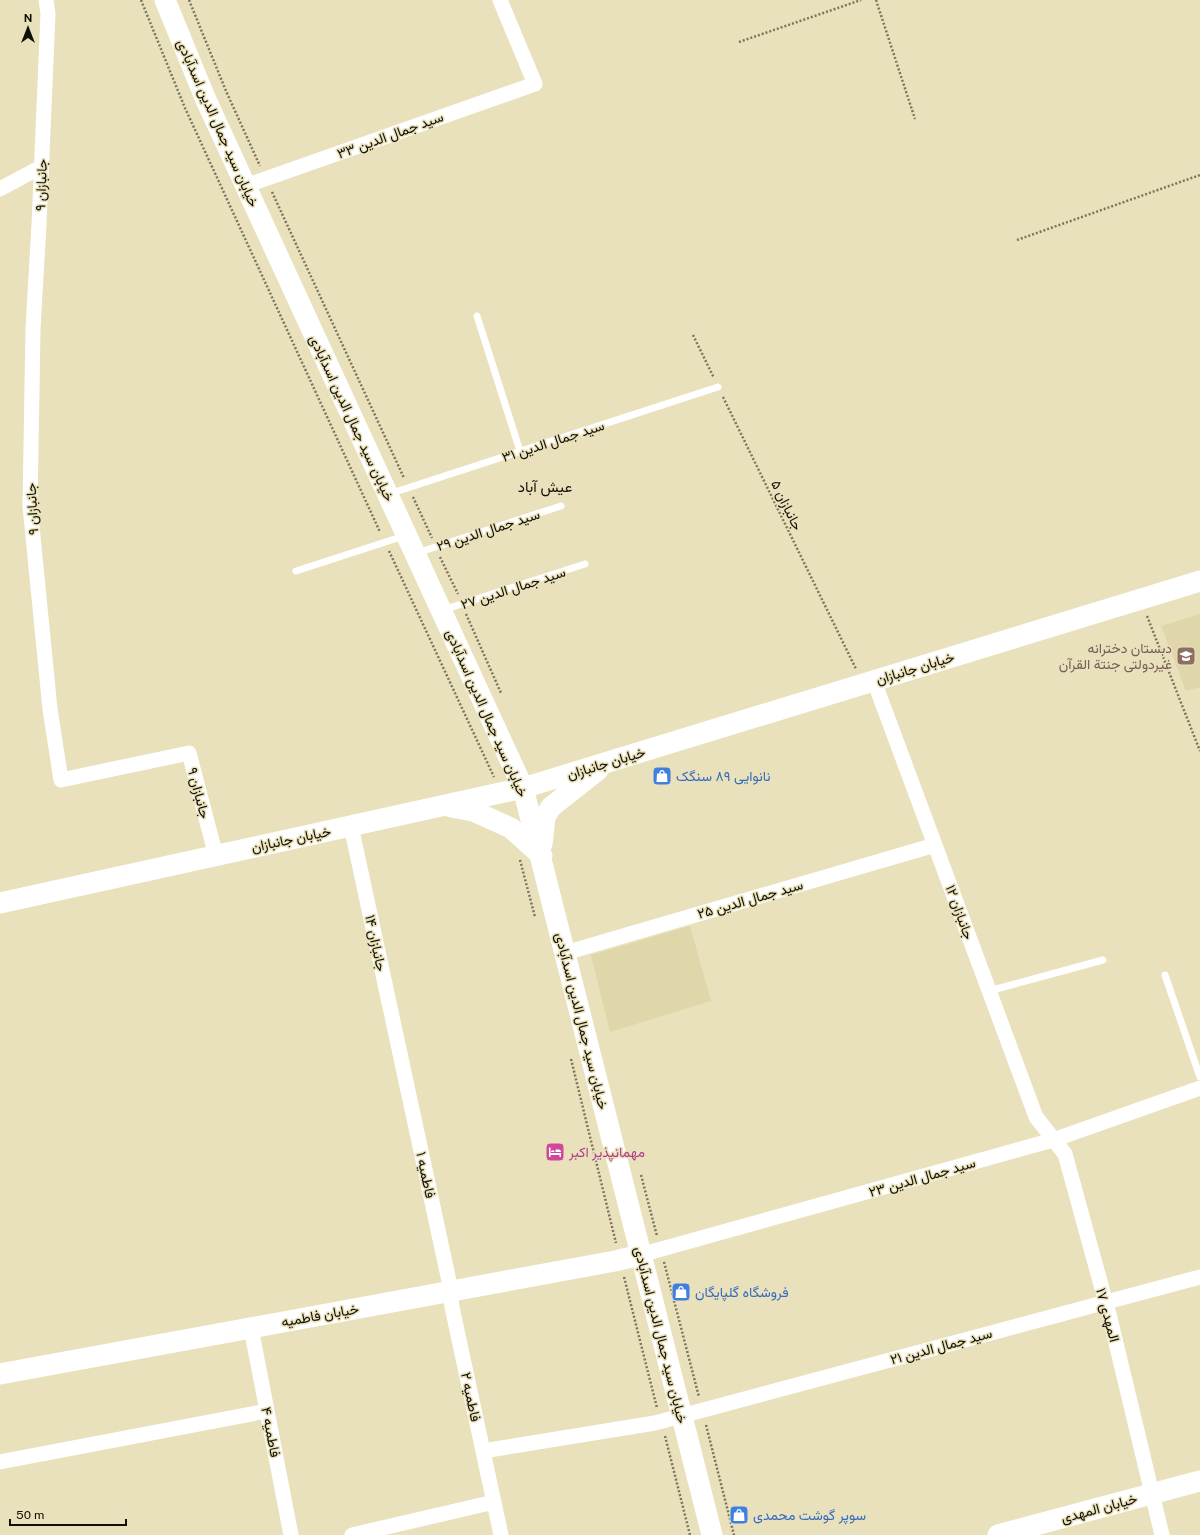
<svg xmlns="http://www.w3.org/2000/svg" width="1200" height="1535" viewBox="0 0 1200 1535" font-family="'Public Sans',Vazirmatn,sans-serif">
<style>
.built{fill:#dfd6aa}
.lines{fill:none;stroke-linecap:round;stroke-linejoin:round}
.path{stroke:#7b755e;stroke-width:2.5;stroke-dasharray:2 2;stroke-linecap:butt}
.lane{stroke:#fff;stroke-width:7}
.street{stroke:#fff;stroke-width:15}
.secondary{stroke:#fff;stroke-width:21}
.labels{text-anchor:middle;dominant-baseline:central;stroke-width:3;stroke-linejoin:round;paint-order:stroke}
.street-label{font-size:14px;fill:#120f04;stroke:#e9e1bc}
.education-label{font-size:14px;fill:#785e54;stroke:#e9e1bc;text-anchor:end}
.shop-label{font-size:14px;fill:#366cbe;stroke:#e9e1bc;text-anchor:start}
.hotel-label{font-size:14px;fill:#b23c85;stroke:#e9e1bc;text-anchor:start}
.neighbourhood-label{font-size:15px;fill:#120f04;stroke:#e9e1bc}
</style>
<rect width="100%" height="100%" fill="#e9e1bc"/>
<path class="built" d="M 1200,614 L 1200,687 L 1186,691 L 1161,626 Z
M 690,926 L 711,1001 L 610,1032 L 591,955 Z"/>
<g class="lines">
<path class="path" d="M 141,0 L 185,108 L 380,532
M 189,0 L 226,91 L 260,166
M 876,0 L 915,119
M 739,42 L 861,0
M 272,192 L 404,478
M 1017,240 L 1200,175
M 693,335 L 714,378
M 723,397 L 856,669
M 413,497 L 432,538
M 389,551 L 494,777
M 440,557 L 458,594
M 466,614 L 501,693
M 1147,616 L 1200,751
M 520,860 L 535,917
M 571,1059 L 616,1243
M 641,1175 L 657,1236
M 664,1262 L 699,1397
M 624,1277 L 657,1408
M 706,1425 L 734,1535
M 665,1436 L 690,1535"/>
<path class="lane" d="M 477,316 L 520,451
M 389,494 L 718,387
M 417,553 L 561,506
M 296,571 L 404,536
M 443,610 L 585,564
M 1165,975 L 1200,1077
M 989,991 L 1103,960"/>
<path class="street" d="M 46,0 L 48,14 L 39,224 L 33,329 L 30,506 L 50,709 L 61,780 L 189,753 L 216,856
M 245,186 L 535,84 L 500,0
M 0,189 L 41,167
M 874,681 L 1036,1117 L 1065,1154 L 1109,1314 L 1162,1535
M 351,826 L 449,1281 L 452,1307 L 501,1535
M 565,953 L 935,845
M 640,1255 L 1053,1140 L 1200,1088
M 251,1328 L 291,1535
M 483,1451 L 655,1423 L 1200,1277
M 0,1462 L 267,1411
M 352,1535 L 494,1502"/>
<path class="secondary" d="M 165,0 L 206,100 L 523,788 L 712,1535
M 451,807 L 473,811 L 511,828 L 542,856
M 542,844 L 545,817 L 551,807 L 598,770
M 0,903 L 523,788 L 1200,581
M 0,1374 L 615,1261 L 640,1255
M 998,1535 L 1200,1481"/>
</g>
<defs>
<g id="school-square" transform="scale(1)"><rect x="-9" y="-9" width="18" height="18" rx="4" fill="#8d6e63" stroke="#e9e1bc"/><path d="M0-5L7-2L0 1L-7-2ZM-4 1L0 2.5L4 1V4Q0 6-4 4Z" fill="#fff"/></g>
<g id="shop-square" transform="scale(1)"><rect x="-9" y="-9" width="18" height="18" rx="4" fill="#3f7fe0" stroke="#e9e1bc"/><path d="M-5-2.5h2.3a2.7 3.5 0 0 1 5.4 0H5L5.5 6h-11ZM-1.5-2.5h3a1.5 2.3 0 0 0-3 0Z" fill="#fff"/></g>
<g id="hotel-square" transform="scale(1)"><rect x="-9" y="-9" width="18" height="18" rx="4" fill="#d1479c" stroke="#e9e1bc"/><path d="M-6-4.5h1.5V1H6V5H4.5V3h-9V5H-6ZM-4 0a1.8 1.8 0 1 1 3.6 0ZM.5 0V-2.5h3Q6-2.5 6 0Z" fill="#fff"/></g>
</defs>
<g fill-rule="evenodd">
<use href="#school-square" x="1186" y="656"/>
<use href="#shop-square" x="662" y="776"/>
<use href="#hotel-square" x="555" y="1152"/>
<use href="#shop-square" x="681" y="1292"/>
<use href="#shop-square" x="739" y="1515"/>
</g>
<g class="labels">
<g class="street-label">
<text transform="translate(218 123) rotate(66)">خیابان سید جمال الدین اسدآبادی</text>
<text transform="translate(390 135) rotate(-20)">سید جمال الدین ۳۳</text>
<text transform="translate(41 185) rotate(-88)">جانبازان ۹</text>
<text transform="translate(352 418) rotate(65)">خیابان سید جمال الدین اسدآبادی</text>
<text transform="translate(553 441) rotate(-18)">سید جمال الدین ۳۱</text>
<text transform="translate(787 505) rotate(64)">جانبازان ۵</text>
<text transform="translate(32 509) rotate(-93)">جانبازان ۹</text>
<text transform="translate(488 530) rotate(-18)">سید جمال الدین ۲۹</text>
<text transform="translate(513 588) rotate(-18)">سید جمال الدین ۲۷</text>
<text transform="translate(915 668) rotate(-17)">خیابان جانبازان</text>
<text transform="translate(487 713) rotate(66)">خیابان سید جمال الدین اسدآبادی</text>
<text transform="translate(606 763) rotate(-17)">خیابان جانبازان</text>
<text transform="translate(199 793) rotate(75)">جانبازان ۹</text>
<text transform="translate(291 839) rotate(-12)">خیابان جانبازان</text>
<text transform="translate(750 899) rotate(-16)">سید جمال الدین ۲۵</text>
<text transform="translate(960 912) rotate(70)">جانبازان ۱۲</text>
<text transform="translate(376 943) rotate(78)">جانبازان ۱۴</text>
<text transform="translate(582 1021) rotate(76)">خیابان سید جمال الدین اسدآبادی</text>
<text transform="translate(426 1175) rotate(78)">فاطمیه ۱</text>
<text transform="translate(922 1177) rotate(-16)">سید جمال الدین ۲۳</text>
<text transform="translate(320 1315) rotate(-10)">خیابان فاطمیه</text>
<text transform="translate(1108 1315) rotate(75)">المهدی ۱۷</text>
<text transform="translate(661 1335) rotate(76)">خیابان سید جمال الدین اسدآبادی</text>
<text transform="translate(941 1346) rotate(-15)">سید جمال الدین ۲۱</text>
<text transform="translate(471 1397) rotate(78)">فاطمیه ۲</text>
<text transform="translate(271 1432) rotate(79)">فاطمیه ۴</text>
<text transform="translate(1099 1508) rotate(-15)">خیابان المهدی</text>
</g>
<g class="education-label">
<text x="1172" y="648">دبستان دخترانه<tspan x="1172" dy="16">غیردولتی جنتة القرآن</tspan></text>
</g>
<g class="shop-label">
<text x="676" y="776">نانوایی ۸۹ سنگک</text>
<text x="695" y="1292">فروشگاه گلپایگان</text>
<text x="753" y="1515">سوپر گوشت محمدی</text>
</g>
<g class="hotel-label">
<text x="569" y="1152">مهمانپذیر اکبر</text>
</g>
<g class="neighbourhood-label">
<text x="545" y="486">عیش آباد</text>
</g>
</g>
<g transform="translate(28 28)" stroke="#e9e1bc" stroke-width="3" paint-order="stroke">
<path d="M0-3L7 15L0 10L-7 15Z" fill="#120f04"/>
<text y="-6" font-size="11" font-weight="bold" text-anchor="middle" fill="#120f04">N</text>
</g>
<path d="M10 1519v6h116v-6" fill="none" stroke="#120f04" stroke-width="2"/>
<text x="16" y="1519" font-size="12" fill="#120f04" stroke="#e9e1bc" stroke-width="3" paint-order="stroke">50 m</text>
</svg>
